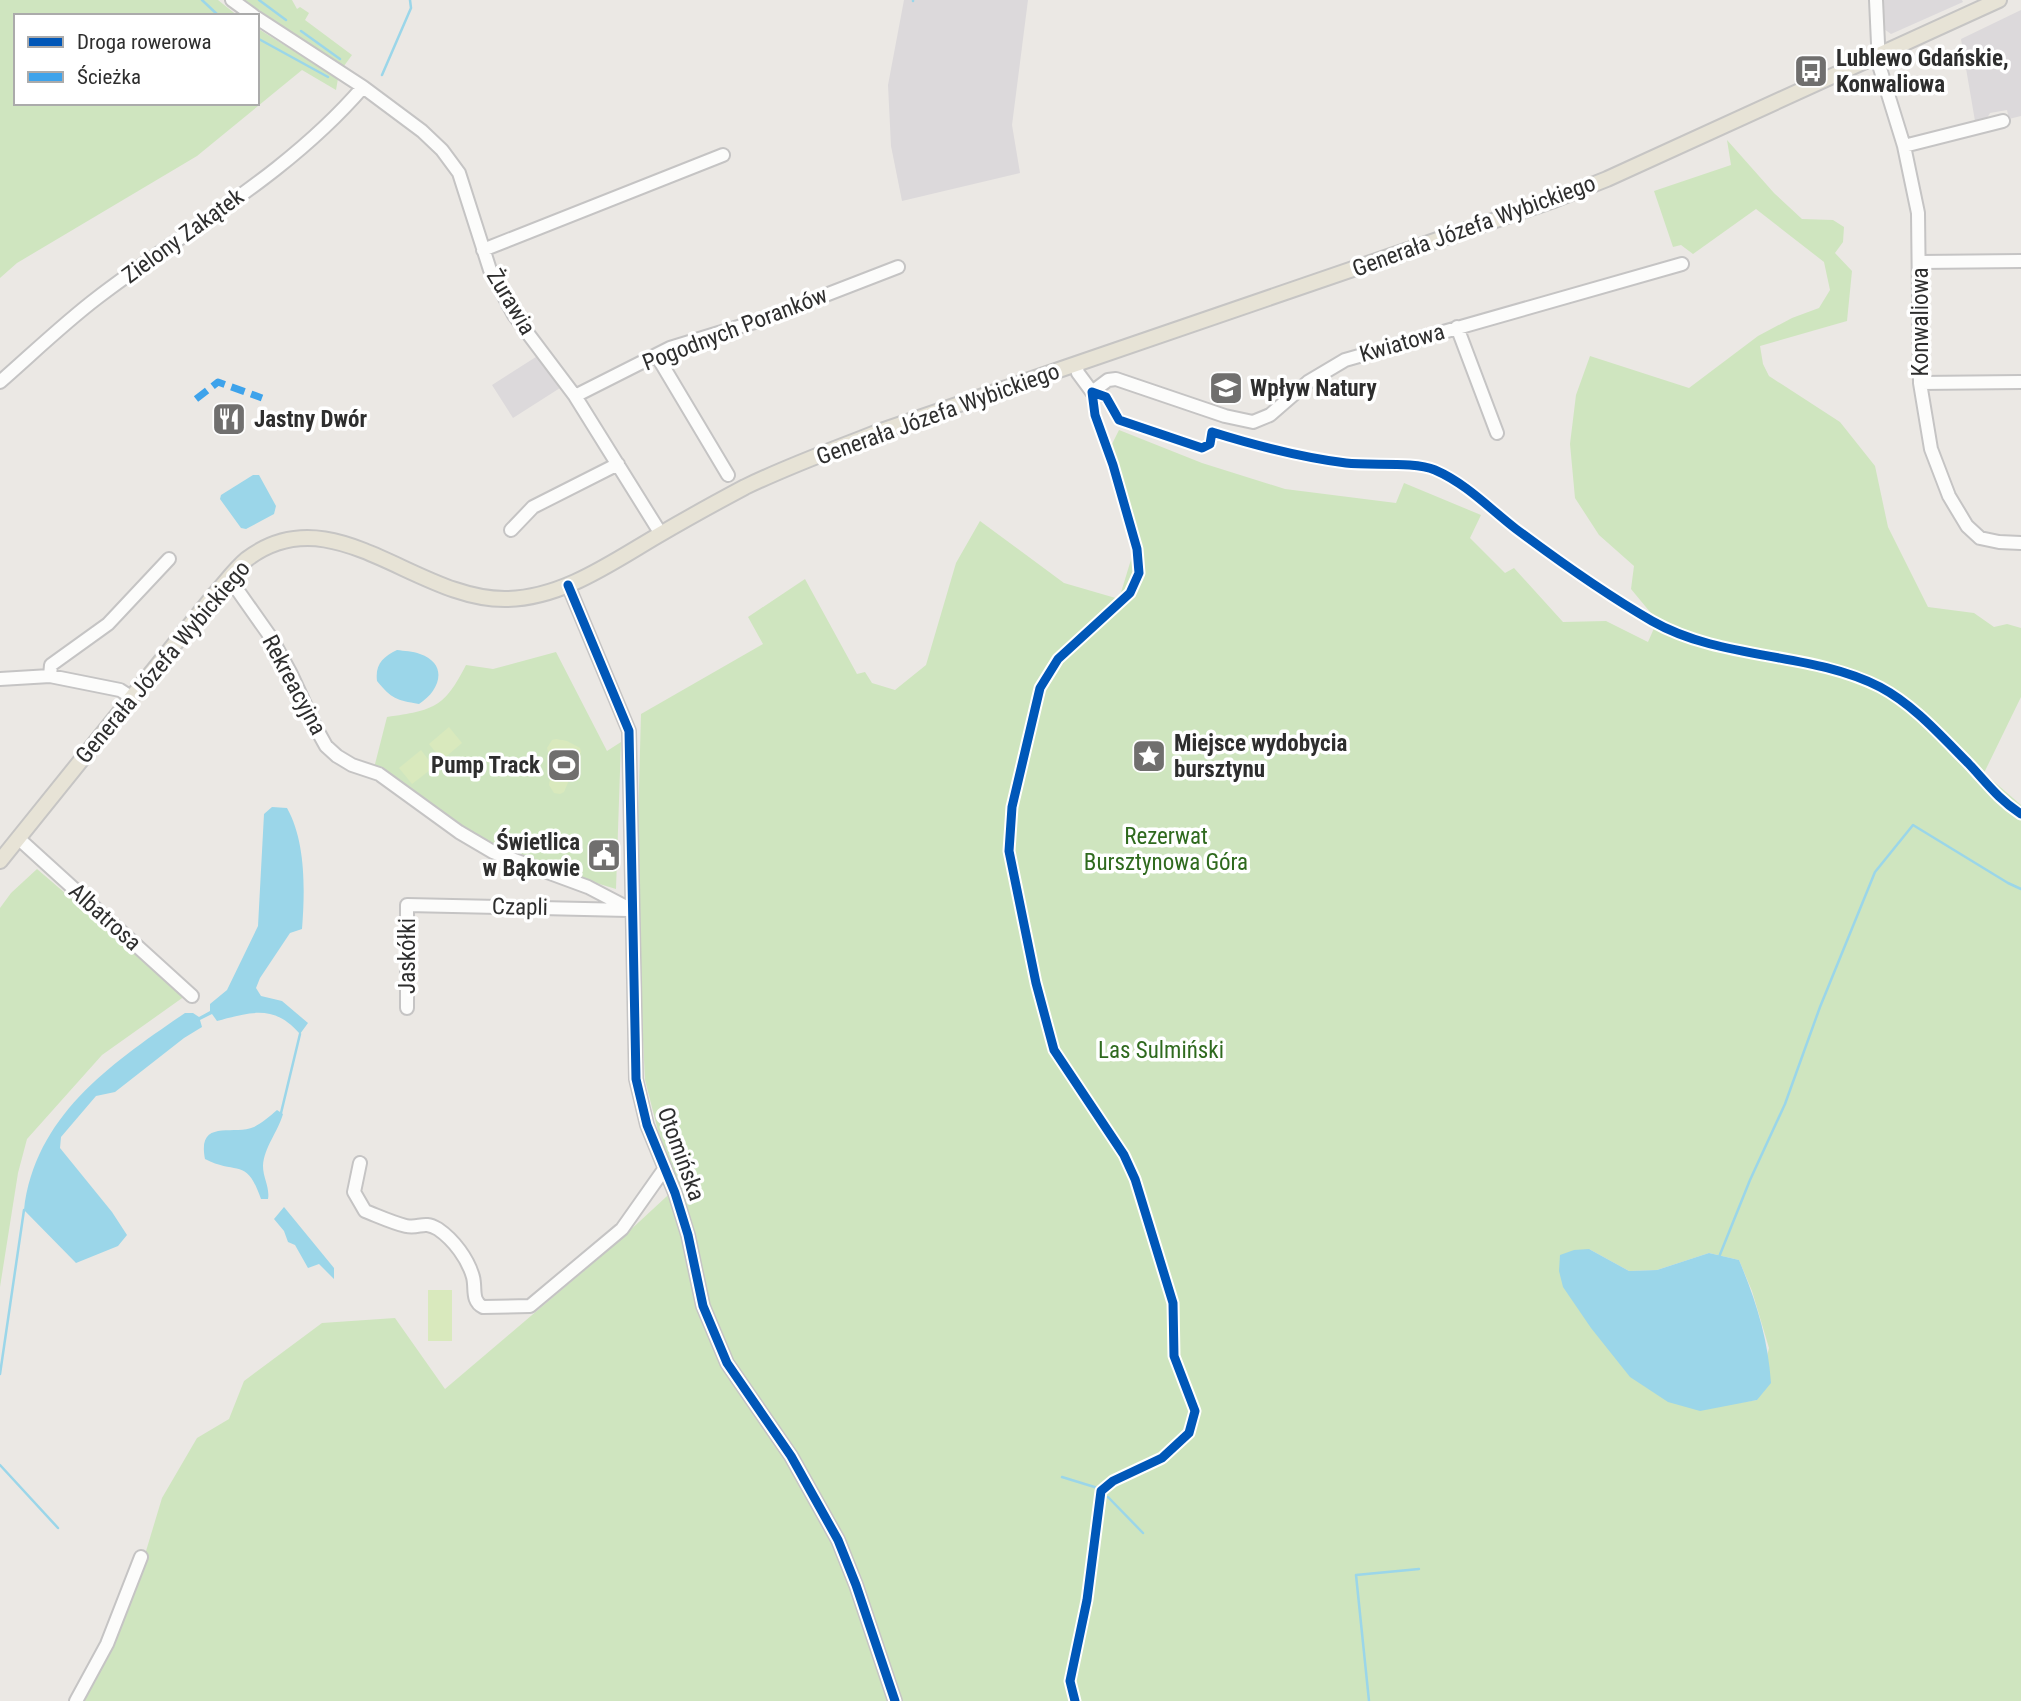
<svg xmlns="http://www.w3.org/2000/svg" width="2021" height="1701" viewBox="0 0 2021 1701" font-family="'Roboto Condensed',sans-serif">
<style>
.industrial{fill:#dcd9db}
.green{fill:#cfe5bf;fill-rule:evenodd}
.pitch{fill:#d9e9bd}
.water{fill:#9bd6e9}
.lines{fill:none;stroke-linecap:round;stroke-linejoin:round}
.stream{stroke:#9bd6e9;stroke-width:2.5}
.minor-casing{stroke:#c5c4c4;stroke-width:16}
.major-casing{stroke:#c6c5c4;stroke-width:18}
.minor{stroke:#fcfcfb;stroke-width:12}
.major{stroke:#e7e3d6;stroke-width:14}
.quiet{stroke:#3ea3eb;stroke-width:7;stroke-dasharray:14 7;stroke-linecap:butt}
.cycleway-casing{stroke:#fff;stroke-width:13}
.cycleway{stroke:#0057b8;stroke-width:9}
.labels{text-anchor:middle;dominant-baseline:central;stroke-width:7;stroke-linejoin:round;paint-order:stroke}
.poi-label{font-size:23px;font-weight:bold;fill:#2e2e2e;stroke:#fff;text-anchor:start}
.street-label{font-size:23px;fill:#2e2e2e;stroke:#fff}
.park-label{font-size:23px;fill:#2f6a1e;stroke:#fff}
</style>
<rect width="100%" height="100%" fill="#ebe8e4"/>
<path class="industrial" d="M 904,0 L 1028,0 L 1012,125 L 1020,173 L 902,201 L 891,146 L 888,85 Z
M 1884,0 L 1962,0 L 1963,2 L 1891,34 L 1884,29 Z
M 2021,10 L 2021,116 L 2009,119 L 2007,110 L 1990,113 L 1987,118 L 1975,121 L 1961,39 Z
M 539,355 L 560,388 L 513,418 L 492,385 Z"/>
<path class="green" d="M 0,0 L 218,0 L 238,16 L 16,16 L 16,103 L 257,103 L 257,28 L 329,73 L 339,73 L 336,90 L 302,70 L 197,156 L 17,263 L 0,278 Z
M 241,0 L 292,0 L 297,9 L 300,7 L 309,13 L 305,20 L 352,55 L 344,66 Z
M 1727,140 L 1774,193 L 1802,219 L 1833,220 L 1844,227 L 1843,242 L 1835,253 L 1852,271 L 1847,321 L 1760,346 L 1763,364 L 1769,376 L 1840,422 L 1875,466 L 1888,527 L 1928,607 L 1974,613 L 1994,627 L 2007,624 L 2021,628 L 2021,697 L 1984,773 L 2021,805 L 2021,1701 L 79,1701 L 143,1561 L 162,1498 L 197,1438 L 229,1419 L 244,1381 L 322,1323 L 395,1318 L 445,1389 L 613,1246 L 679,1185 L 658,1131 L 645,1080 L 636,897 L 641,714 L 763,644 L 748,617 L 805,579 L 857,674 L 865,672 L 872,683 L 895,690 L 926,665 L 956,563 L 980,521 L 1064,583 L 1119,599 L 1133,553 L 1139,547 L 1112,454 L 1111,446 L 1119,430 L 1202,463 L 1285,489 L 1396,503 L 1404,483 L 1481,515 L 1470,538 L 1505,573 L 1514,568 L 1563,622 L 1606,621 L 1648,642 L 1655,626 L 1655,618 L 1631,589 L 1634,566 L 1599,535 L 1575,498 L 1570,444 L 1576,395 L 1590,356 L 1689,388 L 1758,336 L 1792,318 L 1819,308 L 1830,290 L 1824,262 L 1756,209 L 1693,254 L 1681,245 L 1673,247 L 1654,191 L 1731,165 ZM 1589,1249 L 1629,1271 L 1657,1270 L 1709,1253 L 1739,1260 L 1752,1291 L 1769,1348 L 1757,1400 L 1731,1404 Z
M 556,652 L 607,751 L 621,742 L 616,889 L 526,862 L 463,830 L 374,768 L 387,717 C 434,710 444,708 466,665 L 493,669 Z
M 37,869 L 185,996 L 102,1055 L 27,1139 L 18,1173 L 0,1287 L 0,908 L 11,893 Z"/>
<path class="pitch" d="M 449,727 L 462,743 L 442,760 L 429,744 Z
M 556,739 L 567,741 L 580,748 L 581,752 L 564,792 L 560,794 L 554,793 L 549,785 L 552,768 L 547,748 L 552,740 Z
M 421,750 L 434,767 L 412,784 L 399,768 Z
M 428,1290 L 452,1290 L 452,1341 L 428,1341 Z"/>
<path class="water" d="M 253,475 L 259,475 L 276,506 L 274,514 L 246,529 L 241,528 L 220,499 L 221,495 Z
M 397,650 C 404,651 413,651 420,654 C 449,664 440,691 419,704 C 396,700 392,699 377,681 C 375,664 383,657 397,650 Z
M 272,807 L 287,808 C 306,842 305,891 302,929 L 290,933 L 260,978 L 256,988 L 261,996 L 282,1001 L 308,1023 L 300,1034 C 274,1004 251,1012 217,1021 L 212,1014 L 200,1020 L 202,1027 L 184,1038 L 115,1092 L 96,1096 L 61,1137 L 60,1148 L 112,1212 L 127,1235 L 118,1246 L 76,1263 L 24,1210 C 35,1115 112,1063 185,1013 L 193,1013 L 199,1017 L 210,1011 L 210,1004 L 227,990 L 258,926 L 264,814 Z
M 277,1110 L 283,1114 C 278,1132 264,1147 263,1166 C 263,1178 270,1187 268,1199 L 261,1199 C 246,1156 238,1176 205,1159 C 197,1118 233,1136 254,1127 C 262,1123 270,1116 277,1110 Z
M 284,1207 L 334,1268 L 334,1279 L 319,1264 L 308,1268 L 295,1245 L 288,1242 L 284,1231 L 274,1219 Z
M 1589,1249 L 1629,1271 L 1657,1270 L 1709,1253 L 1739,1260 C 1756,1301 1768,1338 1771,1383 L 1757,1400 L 1700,1411 L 1668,1402 L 1630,1377 L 1591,1328 L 1563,1287 L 1559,1271 L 1560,1255 L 1574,1250 Z"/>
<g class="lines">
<path class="stream" d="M 202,0 L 219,16
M 259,0 L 286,20
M 913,1 L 913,0
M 301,31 L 340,59
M 257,38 L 328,77
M 382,75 L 411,8 L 410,0
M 281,1113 L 300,1034
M 1719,1257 L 1750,1180 L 1785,1104 L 1820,1007 L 1875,872 L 1913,825 L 2008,883 L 2021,889
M 0,1374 L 24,1210
M 0,1465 L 58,1528
M 1062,1477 L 1101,1489
M 1108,1497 L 1143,1533
M 1369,1701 L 1356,1575 L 1419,1569"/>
<g class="minor-casing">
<path id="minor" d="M 232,0 L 254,16
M 1876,0 L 1879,65 L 1904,146 L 1918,213 L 1920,383 L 1931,449 L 1949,496 L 1967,526 L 1980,538 L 1999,542 L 2021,543
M 257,18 L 363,87 L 422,131 L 442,150 L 459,173 L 490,270 L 514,315 L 575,396 L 661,534
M 1904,146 L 2003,121
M 483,250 L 723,155
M 1920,262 L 2021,261
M 1457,327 L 1497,433
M 657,356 L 728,475
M 1076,365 L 1078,373 L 1092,392 L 1108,380 L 1116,379 L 1225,416 L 1253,422 L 1270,415 L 1308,382 L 1345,360 L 1682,264
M 0,382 C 32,354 63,324 97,298 C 187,229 288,174 363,87
M 1920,383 L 2021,382
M 575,396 L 670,348 L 761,320 L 898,267
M 511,530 L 533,507 L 618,464
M 229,578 L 272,639 L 291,674 L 316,728 L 326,746 L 337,756 L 352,765 L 379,774 L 459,832 L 493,852 L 588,887 L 632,910
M 568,585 L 629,731 L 636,1079 L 647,1125 L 675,1193 L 688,1235 L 703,1306 L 727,1363 L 791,1456 L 838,1540 L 856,1585 L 895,1701
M 50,676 L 51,665 L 108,624 L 169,559
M 0,679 L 50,676 L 120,690 L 131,697
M 18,838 L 192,996
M 407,1008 L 407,905 L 628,910
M 360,1163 L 354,1192 L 365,1211 C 378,1216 393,1223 406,1226 C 420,1229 423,1220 438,1229 C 454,1240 468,1259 473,1277 C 476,1288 471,1301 483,1307 L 530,1306 L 622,1229 L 665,1168
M 76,1701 L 107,1644 L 141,1557"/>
</g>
<g class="major-casing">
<path id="major" d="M 0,861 L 215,594 C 225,583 235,569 247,559 C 333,494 416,601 507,599 C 562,598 611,563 657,536 C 686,519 715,503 745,487 C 788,466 833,450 878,432 L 1554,200 L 1607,179 L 1999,0"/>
</g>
<use href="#minor" class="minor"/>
<use href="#major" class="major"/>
<path class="quiet" d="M 196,399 L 218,382 L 262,398"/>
<g class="cycleway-casing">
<path id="cycleway" d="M 568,585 L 629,731 L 636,1079 L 647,1125 L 675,1193 L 688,1235 L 703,1306 L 727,1363 L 791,1456 L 838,1540 L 856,1585 L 895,1701
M 1075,1701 L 1070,1681 L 1087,1600 L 1101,1491 L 1113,1481 L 1162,1458 L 1189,1433 L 1195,1411 L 1174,1356 L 1173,1303 L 1135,1179 L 1124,1155 L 1054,1050 L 1036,983 L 1009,851 L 1012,807 L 1040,688 L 1058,659 L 1130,593 L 1139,573 L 1137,549 L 1113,465 L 1095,415 L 1092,392 L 1106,397 L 1119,420 L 1202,448 L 1210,444 L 1212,432 C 1257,446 1299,457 1346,463 C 1371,466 1414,461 1435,470 C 1467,484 1490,509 1516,529 C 1560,562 1605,594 1652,621 C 1722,661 1809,651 1880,687 C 1914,705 1941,736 1968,763 C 1986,782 1998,799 2021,814"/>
</g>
<use href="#cycleway" class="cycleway"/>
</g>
<defs>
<g id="bus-square" transform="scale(1.75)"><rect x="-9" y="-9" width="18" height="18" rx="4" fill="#706f6e" stroke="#fff"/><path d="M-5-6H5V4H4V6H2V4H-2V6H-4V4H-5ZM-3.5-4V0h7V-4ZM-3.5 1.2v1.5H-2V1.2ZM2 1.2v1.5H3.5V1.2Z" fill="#fff"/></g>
<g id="school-square" transform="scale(1.75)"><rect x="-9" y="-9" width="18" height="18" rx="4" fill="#706f6e" stroke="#fff"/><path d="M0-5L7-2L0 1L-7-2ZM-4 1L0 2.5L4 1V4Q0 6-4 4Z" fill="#fff"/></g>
<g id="restaurant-square" transform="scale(1.75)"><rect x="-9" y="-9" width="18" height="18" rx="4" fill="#706f6e" stroke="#fff"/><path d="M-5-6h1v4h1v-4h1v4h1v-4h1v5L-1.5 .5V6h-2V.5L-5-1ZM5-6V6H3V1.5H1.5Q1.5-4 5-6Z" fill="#fff"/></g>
<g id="sight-square" transform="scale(1.75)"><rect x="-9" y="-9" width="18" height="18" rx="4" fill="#706f6e" stroke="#fff"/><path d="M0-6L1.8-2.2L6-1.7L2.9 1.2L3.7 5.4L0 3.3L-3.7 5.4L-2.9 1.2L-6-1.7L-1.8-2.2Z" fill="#fff"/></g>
<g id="stadium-square" transform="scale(1.75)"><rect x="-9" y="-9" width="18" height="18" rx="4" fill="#706f6e" stroke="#fff"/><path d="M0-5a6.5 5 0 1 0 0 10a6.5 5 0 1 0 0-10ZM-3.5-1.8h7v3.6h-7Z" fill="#fff"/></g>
<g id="civic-square" transform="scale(1.75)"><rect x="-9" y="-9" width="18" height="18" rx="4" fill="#706f6e" stroke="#fff"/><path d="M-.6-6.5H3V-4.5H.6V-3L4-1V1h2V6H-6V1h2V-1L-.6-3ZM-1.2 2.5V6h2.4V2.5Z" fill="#fff"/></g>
</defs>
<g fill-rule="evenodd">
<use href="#bus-square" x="1811" y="71"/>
<use href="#school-square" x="1226" y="388"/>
<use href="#restaurant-square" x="229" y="419"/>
<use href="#sight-square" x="1149" y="756"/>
<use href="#stadium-square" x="564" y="765"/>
<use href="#civic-square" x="604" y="855"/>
</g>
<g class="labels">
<g class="poi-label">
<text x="1836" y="58">Lublewo Gdańskie,<tspan x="1836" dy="26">Konwaliowa</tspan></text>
<text x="1250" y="388">Wpływ Natury</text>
<text x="254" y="419">Jastny Dwór</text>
<text x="1174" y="743">Miejsce wydobycia<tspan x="1174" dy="26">bursztynu</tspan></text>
<text x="540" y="765" text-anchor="end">Pump Track</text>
<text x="580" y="842" text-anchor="end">Świetlica<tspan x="580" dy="26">w Bąkowie</tspan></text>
</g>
<g class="street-label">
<text transform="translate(1474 226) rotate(-20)">Generała Józefa Wybickiego</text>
<text transform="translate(183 236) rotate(-36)">Zielony Zakątek</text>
<text transform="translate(511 302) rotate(59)">Żurawia</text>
<text transform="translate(1920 322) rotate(-90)">Konwaliowa</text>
<text transform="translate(735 329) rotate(-21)">Pogodnych Poranków</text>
<text transform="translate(1402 343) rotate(-16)">Kwiatowa</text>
<text transform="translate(938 414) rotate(-20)">Generała Józefa Wybickiego</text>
<text transform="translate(163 662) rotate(-50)">Generała Józefa Wybickiego</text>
<text transform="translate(294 685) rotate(62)">Rekreacyjna</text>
<text transform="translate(520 907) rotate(1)">Czapli</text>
<text transform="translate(105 917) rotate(42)">Albatrosa</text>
<text transform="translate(407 956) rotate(-90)">Jaskółki</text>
<text transform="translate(681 1154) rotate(70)">Otomińska</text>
</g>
<g class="park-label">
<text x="1166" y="836">Rezerwat<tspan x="1166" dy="26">Bursztynowa Góra</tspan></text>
<text x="1161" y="1050">Las Sulmiński</text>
</g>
</g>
<rect x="14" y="14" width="245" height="91" fill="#ffffff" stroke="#ababab" stroke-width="2"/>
<rect x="28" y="37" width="35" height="10" fill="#0057b8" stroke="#ababab" stroke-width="2"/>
<text x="77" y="49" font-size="21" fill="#2e2e2e">Droga rowerowa</text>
<rect x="28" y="72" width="35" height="10" fill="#3ea3eb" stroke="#ababab" stroke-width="2"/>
<text x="77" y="84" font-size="21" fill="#2e2e2e">Ścieżka</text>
</svg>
